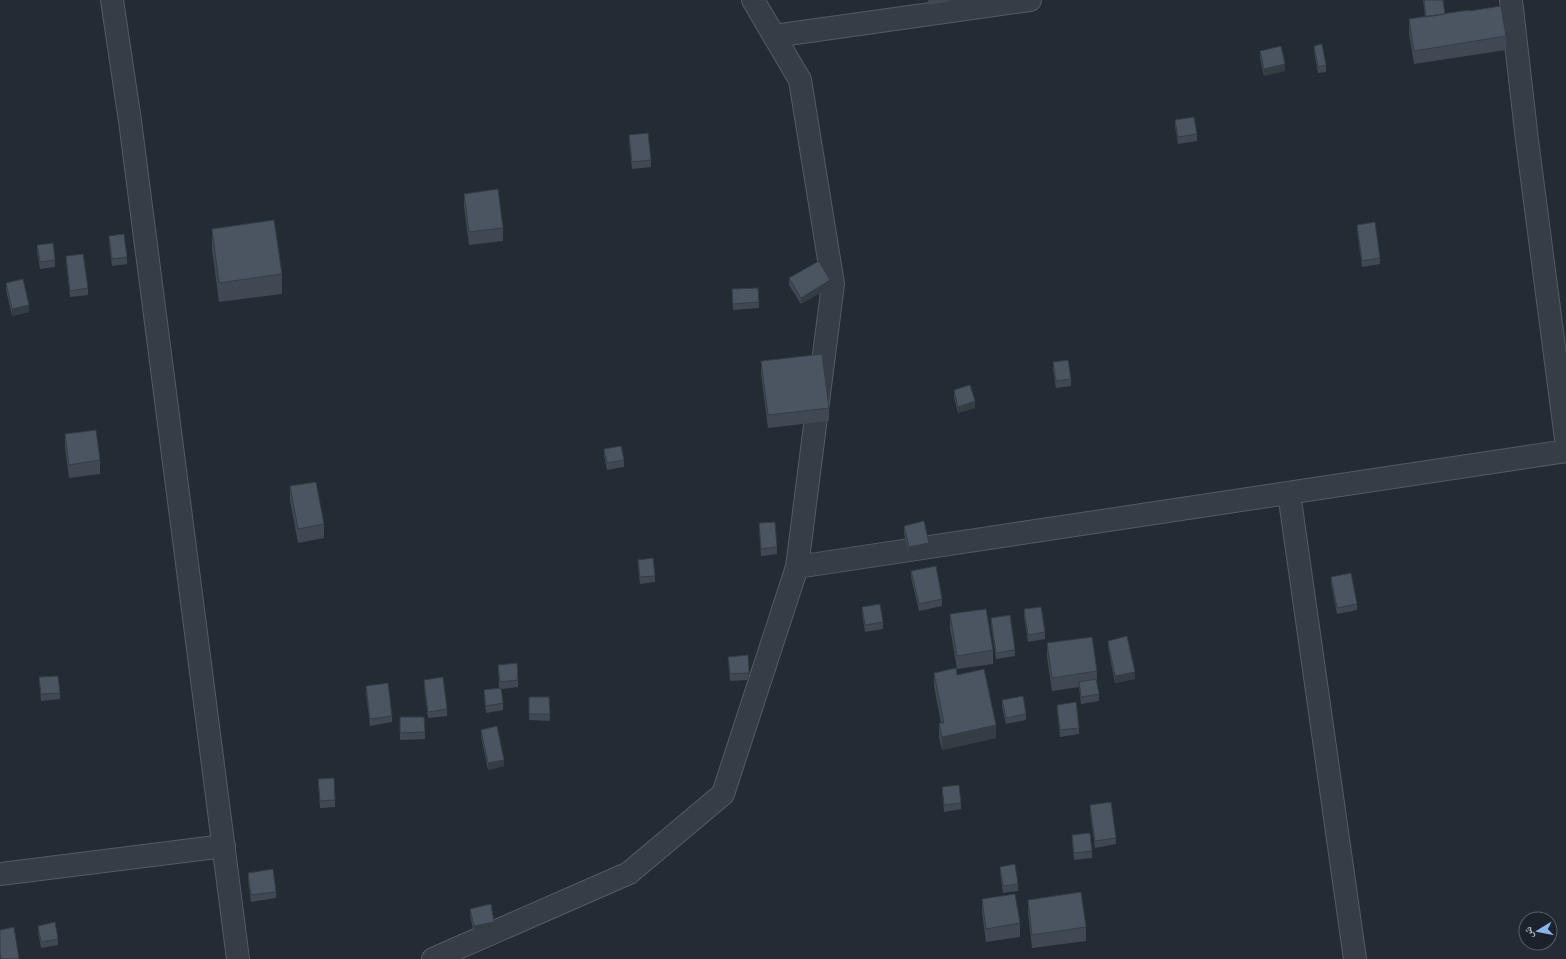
<svg xmlns="http://www.w3.org/2000/svg" width="1566" height="959" viewBox="0 0 1566 959" font-family="Mulish,'Noto Naskh Arabic',sans-serif">
<style>
.lines{fill:none;stroke-linecap:round;stroke-linejoin:round}
.street-casing{stroke:#535b64;stroke-width:24}
.street{stroke:#363d46;stroke-width:22}
.wall{fill:#404953}
.shaded-wall{fill:#343c44}
.building{fill:#4b5561;stroke:#343c44}
</style>
<rect width="100%" height="100%" fill="#232b35"/>
<g class="lines">
<g class="street-casing">
<path id="street" d="M 112,0 L 130,121 L 238,959
M 1511,0 L 1527,140 L 1566,439
M 774,36 L 1030,0
M 1289,493 L 1355,959
M 797,567 L 1566,451
M 0,874 L 224,846
M 433,959 L 629,873 L 723,794 L 797,567 L 833,284 L 800,80 L 753,0"/>
</g>
<use href="#street" class="street"/>
</g>
<path class="wall" d="M 928,0 L 948,0 L 948,2 L 929,5 Z
M 1423,0 L 1443,0 L 1445,14 L 1469,11 L 1506,36 L 1506,50 L 1414,64 L 1409,33 L 1409,19 L 1425,17 Z
M 1314,46 L 1326,65 L 1326,72 L 1318,73 L 1314,52 Z
M 1260,51 L 1285,71 L 1264,76 L 1260,58 Z
M 1175,120 L 1197,134 L 1197,141 L 1178,144 L 1175,126 Z
M 629,135 L 651,160 L 651,167 L 632,169 L 629,142 Z
M 464,194 L 503,228 L 503,241 L 469,245 L 464,207 Z
M 1357,225 L 1380,258 L 1380,264 L 1362,267 L 1357,231 Z
M 212,229 L 282,274 L 282,294 L 219,302 L 212,249 Z
M 109,236 L 127,257 L 127,264 L 112,266 L 109,243 Z
M 37,245 L 55,260 L 55,267 L 40,269 L 37,252 Z
M 66,256 L 88,288 L 88,295 L 70,297 L 66,263 Z
M 789,278 L 830,287 L 801,304 L 789,285 Z
M 6,283 L 29,312 L 12,316 L 6,290 Z
M 732,289 L 759,302 L 759,308 L 733,310 Z
M 761,361 L 829,408 L 829,421 L 768,428 L 761,374 Z
M 1053,362 L 1071,379 L 1071,386 L 1056,388 L 1053,369 Z
M 954,390 L 975,408 L 958,413 L 954,397 Z
M 65,434 L 100,460 L 100,474 L 69,478 L 65,448 Z
M 604,449 L 624,460 L 624,467 L 607,470 L 604,456 Z
M 290,486 L 324,524 L 324,538 L 298,543 L 290,500 Z
M 759,523 L 777,547 L 777,554 L 761,556 Z
M 904,526 L 929,550 L 909,554 L 904,533 Z
M 638,560 L 655,576 L 655,582 L 640,584 L 638,567 Z
M 911,571 L 942,599 L 942,606 L 919,611 L 911,577 Z
M 1331,577 L 1357,604 L 1357,610 L 1337,614 L 1331,583 Z
M 862,607 L 883,622 L 883,629 L 865,632 L 862,613 Z
M 1024,609 L 1045,632 L 1045,639 L 1028,642 L 1024,616 Z
M 950,614 L 993,650 L 993,664 L 957,669 L 950,628 Z
M 991,618 L 1015,650 L 1015,656 L 996,659 L 991,624 Z
M 1108,641 L 1135,679 L 1115,683 L 1108,647 Z
M 1047,643 L 1097,671 L 1097,684 L 1099,694 L 1099,701 L 1081,704 L 1079,687 L 1052,691 L 1047,657 Z
M 728,657 L 749,673 L 749,680 L 730,681 Z
M 498,665 L 518,680 L 518,687 L 501,689 L 503,703 L 503,710 L 486,713 L 484,697 L 484,690 L 499,688 Z
M 934,673 L 957,675 L 996,738 L 942,750 L 939,737 L 939,723 L 941,723 L 934,686 Z
M 39,677 L 60,693 L 60,699 L 41,701 Z
M 424,680 L 447,709 L 447,716 L 428,718 L 424,687 Z
M 366,686 L 392,716 L 392,722 L 370,726 L 366,693 Z
M 529,697 L 549,697 L 550,721 L 529,720 Z
M 1002,700 L 1026,714 L 1026,720 L 1006,724 L 1002,707 Z
M 1057,705 L 1079,728 L 1079,734 L 1060,737 L 1057,711 Z
M 400,717 L 425,732 L 425,739 L 400,740 Z
M 481,730 L 504,766 L 488,770 L 481,736 Z
M 318,779 L 335,800 L 335,807 L 320,808 Z
M 942,787 L 961,803 L 961,809 L 944,812 Z
M 1090,805 L 1116,838 L 1116,844 L 1095,848 L 1090,812 Z
M 1072,835 L 1092,851 L 1092,858 L 1074,860 L 1072,842 Z
M 1000,867 L 1018,884 L 1018,891 L 1003,893 L 1000,873 Z
M 248,873 L 276,892 L 276,898 L 251,902 L 248,880 Z
M 982,899 L 1020,923 L 1020,937 L 986,942 L 982,912 Z
M 1028,900 L 1086,927 L 1086,941 L 1032,948 L 1028,913 Z
M 470,909 L 494,928 L 474,933 L 470,916 Z
M 38,926 L 58,939 L 58,945 L 41,948 L 38,932 Z"/>
<path class="shaded-wall" d="M 1285,64 L 1285,71 L 1264,76 L 1264,69 Z
M 830,280 L 830,287 L 801,304 L 801,298 Z
M 29,305 L 29,312 L 12,316 L 12,309 Z
M 975,401 L 975,408 L 958,413 L 958,407 Z
M 929,543 L 929,550 L 909,554 L 909,547 Z
M 1135,672 L 1135,679 L 1115,683 L 1115,676 Z
M 996,725 L 996,738 L 942,750 L 942,737 Z
M 504,760 L 504,766 L 488,770 L 488,763 Z
M 494,922 L 494,928 L 474,933 L 474,926 Z"/>
<path class="building" d="M 1424,0 L 1443,0 L 1445,14 L 1426,17 Z
M 1501,6 L 1506,36 L 1414,51 L 1409,19 L 1469,10 L 1469,11 Z
M 1322,44 L 1326,65 L 1318,67 L 1314,46 Z
M 1281,46 L 1285,64 L 1264,69 L 1260,51 Z
M 1194,117 L 1197,134 L 1178,137 L 1175,120 Z
M 648,133 L 651,160 L 632,162 L 629,135 Z
M 498,189 L 503,228 L 469,232 L 464,194 Z
M 274,220 L 282,274 L 219,283 L 212,229 Z
M 1375,222 L 1380,258 L 1362,261 L 1357,225 Z
M 124,234 L 127,257 L 112,259 L 109,236 Z
M 53,243 L 55,260 L 40,262 L 37,245 Z
M 83,254 L 88,288 L 70,291 L 66,256 Z
M 819,261 L 830,280 L 801,298 L 789,278 Z
M 23,279 L 29,305 L 12,309 L 6,283 Z
M 758,288 L 759,302 L 733,304 L 732,289 Z
M 822,354 L 829,408 L 768,415 L 761,361 Z
M 1068,360 L 1071,379 L 1056,381 L 1053,362 Z
M 970,385 L 975,401 L 958,407 L 954,390 Z
M 96,430 L 100,460 L 69,465 L 65,434 Z
M 621,446 L 624,460 L 607,463 L 604,449 Z
M 316,482 L 324,524 L 298,529 L 290,486 Z
M 924,521 L 929,543 L 909,547 L 904,526 Z
M 775,522 L 777,547 L 761,549 L 759,523 Z
M 653,558 L 655,576 L 640,577 L 638,560 Z
M 936,566 L 942,599 L 919,604 L 911,571 Z
M 1351,573 L 1357,604 L 1337,608 L 1331,577 Z
M 880,604 L 883,622 L 865,625 L 862,607 Z
M 1041,607 L 1045,632 L 1028,635 L 1024,609 Z
M 986,609 L 993,650 L 957,656 L 950,614 Z
M 1010,615 L 1015,650 L 996,653 L 991,618 Z
M 1127,636 L 1135,672 L 1115,676 L 1108,641 Z
M 1092,637 L 1097,671 L 1052,678 L 1047,643 Z
M 748,655 L 749,673 L 730,674 L 728,657 Z
M 517,663 L 518,680 L 500,682 L 498,665 Z
M 956,668 L 957,675 L 984,669 L 996,725 L 942,737 L 939,723 L 944,723 L 934,673 Z
M 58,676 L 60,693 L 41,694 L 39,677 Z
M 443,677 L 447,709 L 428,712 L 424,680 Z
M 1096,679 L 1099,694 L 1081,697 L 1079,682 Z
M 388,683 L 392,716 L 370,719 L 366,686 Z
M 501,688 L 503,703 L 486,706 L 484,690 Z
M 1023,696 L 1026,714 L 1006,718 L 1002,700 Z
M 529,697 L 549,697 L 550,714 L 529,714 Z
M 1076,702 L 1079,728 L 1060,730 L 1057,705 Z
M 400,717 L 424,717 L 425,732 L 400,733 Z
M 497,726 L 504,760 L 488,763 L 481,730 Z
M 334,778 L 335,800 L 320,801 L 318,779 Z
M 959,785 L 961,803 L 944,805 L 942,787 Z
M 1111,802 L 1116,838 L 1095,841 L 1090,805 Z
M 1090,833 L 1092,851 L 1074,853 L 1072,835 Z
M 1015,864 L 1018,884 L 1003,886 L 1000,867 Z
M 273,869 L 276,892 L 251,895 L 248,873 Z
M 1081,892 L 1086,927 L 1032,935 L 1028,900 Z
M 1015,894 L 1020,923 L 986,929 L 982,899 Z
M 491,904 L 494,922 L 474,926 L 470,909 Z
M 55,922 L 58,939 L 41,942 L 38,926 Z
M 14,927 L 19,959 L 1,959 L 0,954 L 0,930 Z"/>
<g transform="translate(1538 931) rotate(260)"><circle r="19" fill="#1b222b" stroke="#575e68"/>
<path d="M0-3L7 15L0 10L-7 15Z" fill="#8cb4ec"/>
<text y="-6" font-size="11" font-weight="bold" text-anchor="middle" fill="#b0b8c3">ش</text>
</g>
</svg>
